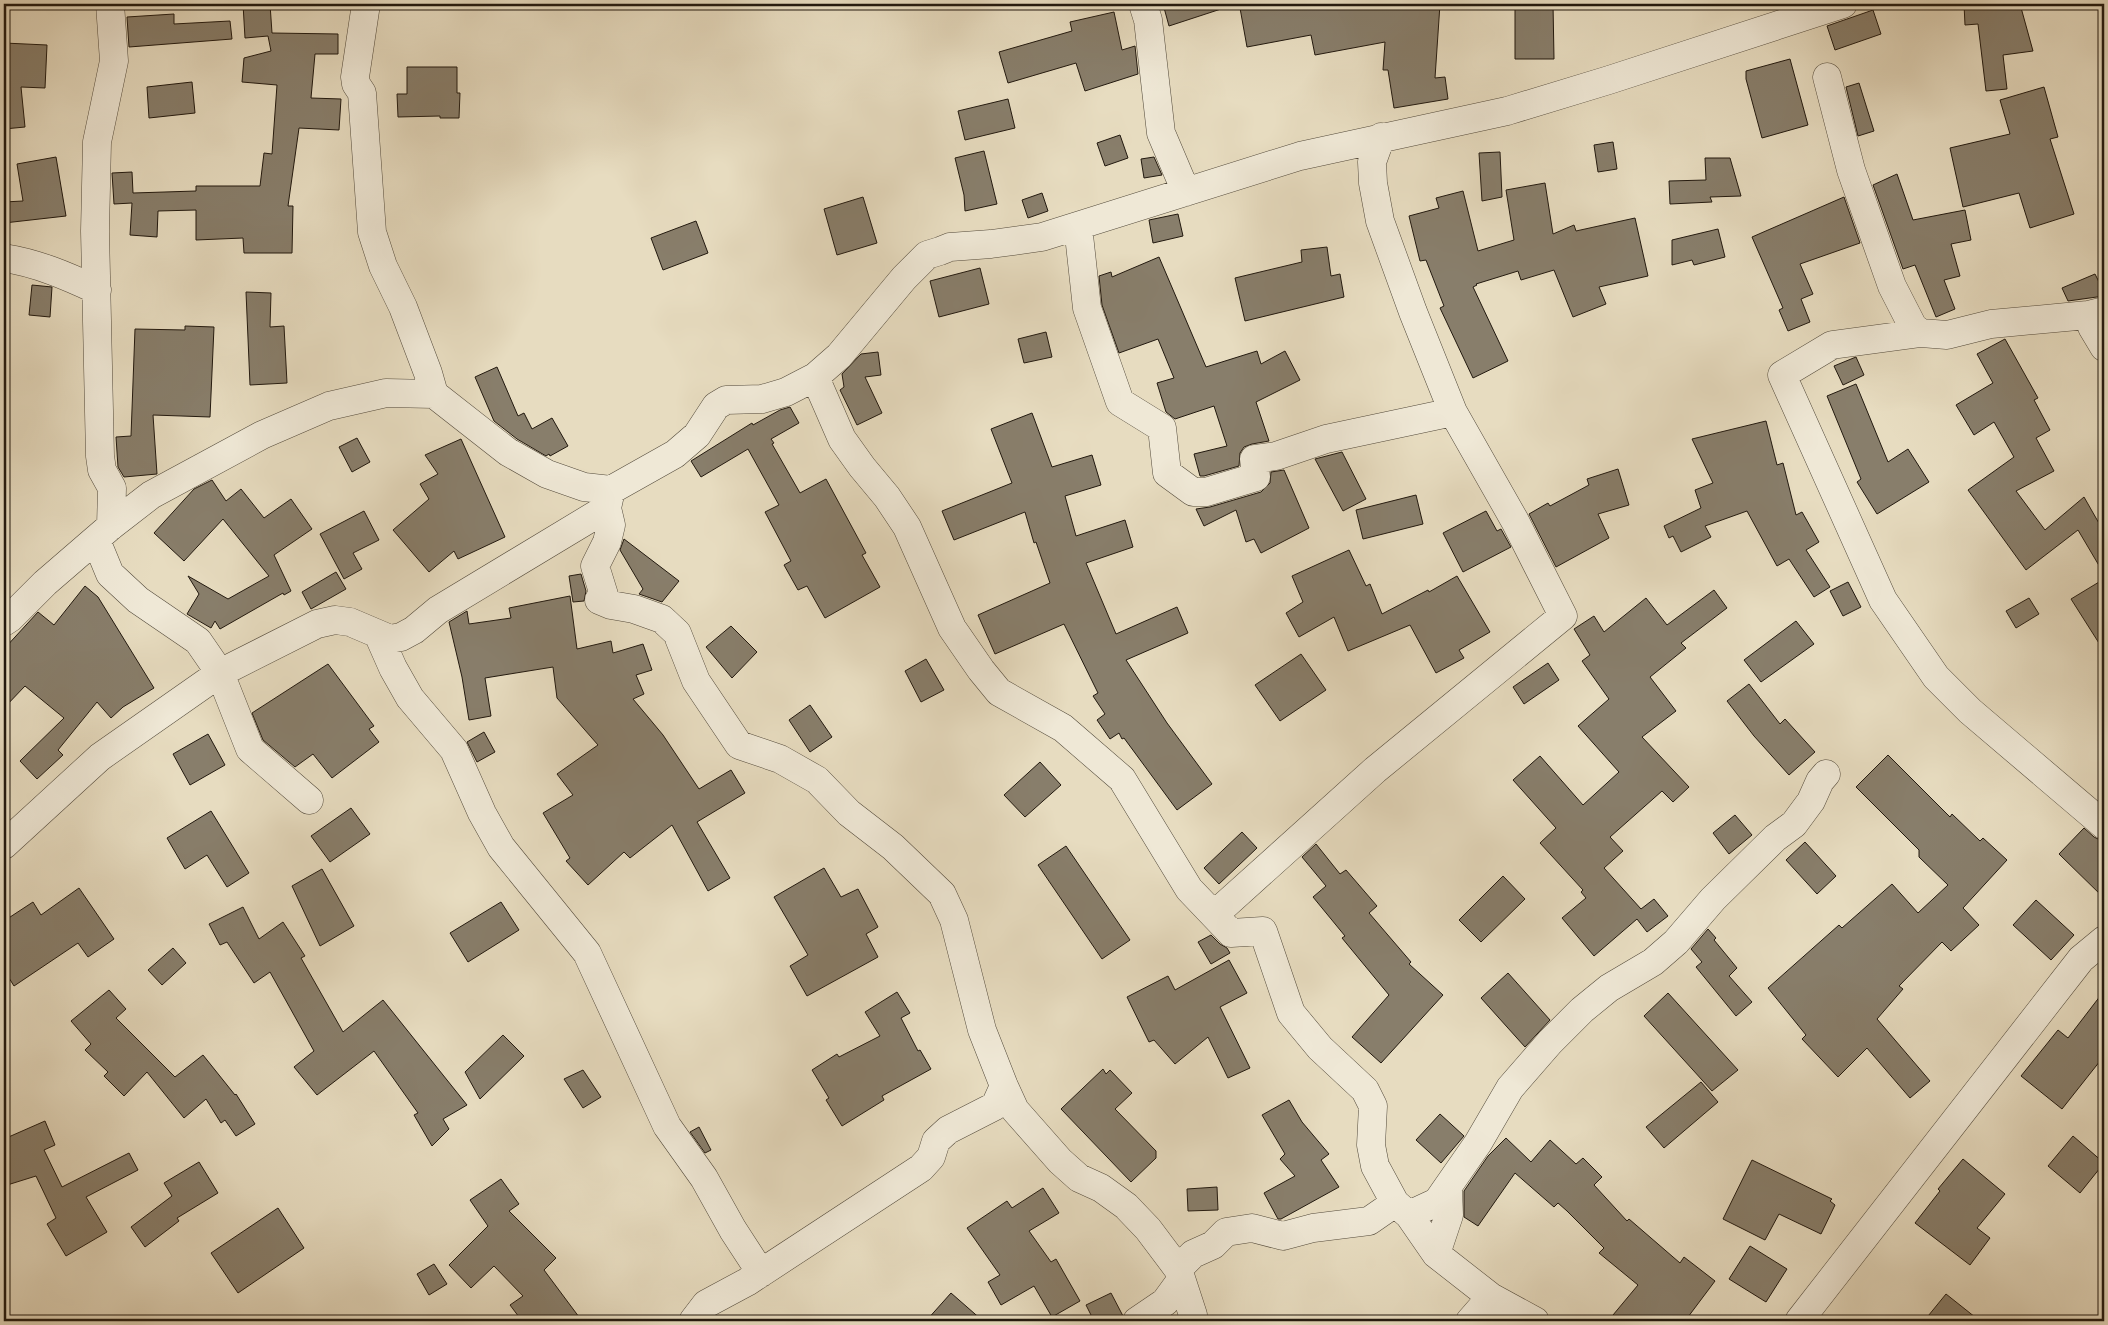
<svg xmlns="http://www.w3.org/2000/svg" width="2108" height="1325" viewBox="0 0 2108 1325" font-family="'IM FELL Double Pica',serif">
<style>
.building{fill:#887e6b;stroke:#22190f}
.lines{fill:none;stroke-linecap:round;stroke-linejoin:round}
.street-casing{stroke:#534a3b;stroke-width:29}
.street{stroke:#efe8d6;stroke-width:28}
</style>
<rect width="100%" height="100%" fill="#e7dcc0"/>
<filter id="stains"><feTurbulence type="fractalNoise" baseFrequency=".004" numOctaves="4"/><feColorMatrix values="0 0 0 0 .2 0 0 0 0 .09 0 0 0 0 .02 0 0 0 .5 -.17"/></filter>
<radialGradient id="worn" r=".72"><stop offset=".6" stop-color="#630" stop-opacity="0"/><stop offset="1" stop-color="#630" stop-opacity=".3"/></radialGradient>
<path class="building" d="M 243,4 L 270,4 L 272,33 L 338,34 L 338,54 L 315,54 L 311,98 L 341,99 L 339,130 L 299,128 L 288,206 L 293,206 L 292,253 L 244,253 L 243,238 L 196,240 L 196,210 L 158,211 L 157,237 L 130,235 L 132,203 L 114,204 L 112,173 L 132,172 L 133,193 L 196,191 L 196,186 L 260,186 L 264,153 L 272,154 L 277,85 L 242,82 L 244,58 L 271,51 L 268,36 L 245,38 Z
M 1163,4 L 1223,4 L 1224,8 L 1169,26 Z
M 1261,4 L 1440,4 L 1435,78 L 1445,77 L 1448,99 L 1394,108 L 1388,70 L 1383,70 L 1385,42 L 1315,55 L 1311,35 L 1247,47 L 1240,8 Z
M 1515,4 L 1553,4 L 1554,59 L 1515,59 Z
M 1964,4 L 2020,4 L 2033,51 L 2003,55 L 2007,89 L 1986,91 L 1978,24 L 1965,25 Z
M 1873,10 L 1881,34 L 1835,50 L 1827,26 Z
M 1114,12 L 1122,50 L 1135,46 L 1138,74 L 1085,91 L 1076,63 L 1008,83 L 999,52 L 1072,31 L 1070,22 Z
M 174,14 L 174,24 L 230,21 L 232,39 L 129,47 L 127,17 Z
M 4,43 L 47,45 L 45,88 L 21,87 L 25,127 L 4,129 Z
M 1790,59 L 1808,125 L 1762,138 L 1746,79 L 1746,71 Z
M 407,67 L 457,67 L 457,93 L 460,93 L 459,118 L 440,118 L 440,116 L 398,117 L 397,94 L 407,94 Z
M 192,82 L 195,113 L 149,118 L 147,87 Z
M 1859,83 L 1874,131 L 1858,136 L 1846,87 Z
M 2044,87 L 2058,137 L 2050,139 L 2074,214 L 2030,228 L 2019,193 L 1963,207 L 1950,148 L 2010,134 L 2000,100 Z
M 1008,99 L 1015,128 L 965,140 L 958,111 Z
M 1120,135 L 1128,158 L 1105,166 L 1097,143 Z
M 1613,142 L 1617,169 L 1598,172 L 1594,145 Z
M 984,151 L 997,204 L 965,211 L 964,195 L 955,158 Z
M 1500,152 L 1502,197 L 1482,201 L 1479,153 Z
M 56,157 L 66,216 L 4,223 L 4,202 L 23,201 L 17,164 Z
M 1154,157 L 1162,175 L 1144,178 L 1141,159 Z
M 1705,158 L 1730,158 L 1741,196 L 1710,197 L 1712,202 L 1670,204 L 1669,181 L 1706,180 Z
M 1897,174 L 1913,220 L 1965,210 L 1971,240 L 1951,244 L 1960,276 L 1944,280 L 1955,309 L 1936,317 L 1915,265 L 1903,269 L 1873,185 Z
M 1545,183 L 1553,234 L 1574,225 L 1576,231 L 1635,218 L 1648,276 L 1599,287 L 1606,304 L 1573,317 L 1554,270 L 1521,280 L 1518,271 L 1476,284 L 1477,285 L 1473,287 L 1508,361 L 1473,378 L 1440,308 L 1444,306 L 1426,260 L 1420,261 L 1409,216 L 1439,208 L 1436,198 L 1463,191 L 1478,251 L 1514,240 L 1506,190 Z
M 1042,193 L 1048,211 L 1028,218 L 1022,200 Z
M 863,197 L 877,243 L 837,255 L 824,209 Z
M 1844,197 L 1860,243 L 1800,264 L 1813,294 L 1801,299 L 1810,322 L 1788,331 L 1779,310 L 1783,308 L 1752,237 Z
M 1178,214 L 1183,236 L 1153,243 L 1149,220 Z
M 696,221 L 708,253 L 663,270 L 651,238 Z
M 1718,229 L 1725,257 L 1694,265 L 1692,260 L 1672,265 L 1672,240 Z
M 1327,247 L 1331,276 L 1340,274 L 1344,297 L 1245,321 L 1235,278 L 1302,262 L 1301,250 Z
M 1159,257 L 1206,367 L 1257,351 L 1261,364 L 1285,351 L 1300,380 L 1256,402 L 1269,441 L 1252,444 L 1244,447 L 1240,453 L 1239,466 L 1204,476 L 1200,476 L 1194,454 L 1227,446 L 1214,406 L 1175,419 L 1166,412 L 1157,383 L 1174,378 L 1158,339 L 1119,353 L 1102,305 L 1099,276 L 1111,272 L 1112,277 Z
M 980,268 L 989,304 L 939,317 L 930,281 Z
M 2095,274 L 2099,282 L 2104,279 L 2104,296 L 2068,301 L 2062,288 Z
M 32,285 L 52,287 L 50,317 L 29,315 Z
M 246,292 L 271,293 L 270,327 L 284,326 L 287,383 L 250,385 Z
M 185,326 L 214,327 L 210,417 L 153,415 L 157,474 L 124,477 L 118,467 L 116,437 L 131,436 L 135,329 L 185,330 Z
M 1046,332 L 1052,357 L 1024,363 L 1018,339 Z
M 2005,339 L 2038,398 L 2034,400 L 2050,430 L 2036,438 L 2054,471 L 2016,491 L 2045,530 L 2084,497 L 2104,532 L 2104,574 L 2078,530 L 2026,570 L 1968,490 L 2014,457 L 1994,422 L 1974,435 L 1956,405 L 1993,383 L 1977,354 Z
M 878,352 L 881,375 L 865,377 L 882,413 L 857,425 L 840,390 L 844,387 L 842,374 L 861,354 Z
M 1856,357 L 1864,375 L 1843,385 L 1834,366 Z
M 497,367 L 518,416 L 524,413 L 532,429 L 552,418 L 568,446 L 550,456 L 549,454 L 546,456 L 517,439 L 494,421 L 475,377 Z
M 1856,384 L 1888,462 L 1908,449 L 1929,482 L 1877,514 L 1857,482 L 1861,479 L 1827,396 Z
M 790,407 L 799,423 L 771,439 L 774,443 L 772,444 L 800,493 L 826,479 L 866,553 L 862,555 L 880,587 L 825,618 L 807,586 L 798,590 L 784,565 L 791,561 L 765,512 L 779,505 L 748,449 L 701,477 L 691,461 L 752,423 L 753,425 L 780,410 Z
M 1032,413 L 1052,467 L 1092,455 L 1101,485 L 1065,496 L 1076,536 L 1125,520 L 1133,547 L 1086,563 L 1116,634 L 1177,607 L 1188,633 L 1126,660 L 1167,723 L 1212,784 L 1177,810 L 1124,738 L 1122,739 L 1119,733 L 1110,739 L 1097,720 L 1105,714 L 1093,696 L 1098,693 L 1064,624 L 995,654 L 978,615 L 1050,583 L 1036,542 L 1034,543 L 1025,512 L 954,540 L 942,511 L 1012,483 L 991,429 Z
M 1766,421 L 1777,465 L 1783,463 L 1796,515 L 1802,512 L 1819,542 L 1806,550 L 1830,587 L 1814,597 L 1789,559 L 1777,566 L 1747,511 L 1705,526 L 1711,537 L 1681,552 L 1673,536 L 1669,538 L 1664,526 L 1701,508 L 1695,490 L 1713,483 L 1692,439 Z
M 357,438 L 370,462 L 352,472 L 339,447 Z
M 461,439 L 505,537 L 458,559 L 454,551 L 429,572 L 393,530 L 429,499 L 420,484 L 438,474 L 425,455 Z
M 1342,452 L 1366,499 L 1343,511 L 1315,459 Z
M 1618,469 L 1629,505 L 1598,514 L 1609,538 L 1556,567 L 1529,514 L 1548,503 L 1550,506 L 1589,485 L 1587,479 Z
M 1284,470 L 1309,528 L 1261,553 L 1254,539 L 1246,542 L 1236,510 L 1204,526 L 1196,509 L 1210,507 L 1261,492 L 1270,483 L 1271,472 Z
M 212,480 L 226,501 L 241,489 L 264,518 L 291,499 L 312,529 L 274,555 L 291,591 L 284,595 L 283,593 L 220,629 L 215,621 L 211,628 L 187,614 L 199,594 L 188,576 L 228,599 L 269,576 L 223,519 L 184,561 L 154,533 L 194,489 Z
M 1416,495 L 1423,524 L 1363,539 L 1356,510 Z
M 364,511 L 379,540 L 353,553 L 362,569 L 344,579 L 320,534 Z
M 1486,511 L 1497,531 L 1501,529 L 1511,547 L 1463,572 L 1443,533 Z
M 624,539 L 679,581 L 662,602 L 639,594 L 643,589 L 620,550 Z
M 1349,550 L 1366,586 L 1370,584 L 1382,614 L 1428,590 L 1429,592 L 1457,576 L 1490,632 L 1459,650 L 1464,658 L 1436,673 L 1410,625 L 1348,651 L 1334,617 L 1299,637 L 1286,613 L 1303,602 L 1292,576 Z
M 336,572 L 346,589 L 311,609 L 302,592 Z
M 581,574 L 586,591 L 584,601 L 573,602 L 569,576 Z
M 2104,579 L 2104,651 L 2071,599 Z
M 1848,582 L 1861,607 L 1843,616 L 1830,591 Z
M 85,586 L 98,597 L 154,688 L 123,707 L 111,718 L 97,702 L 58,750 L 63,755 L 37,779 L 20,761 L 64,718 L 25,686 L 4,708 L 4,649 L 38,612 L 54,625 Z
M 1714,590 L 1727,608 L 1681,643 L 1686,648 L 1650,677 L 1676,711 L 1642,737 L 1689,787 L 1673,802 L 1662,791 L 1610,837 L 1623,851 L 1604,868 L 1641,909 L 1654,899 L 1668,916 L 1647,932 L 1637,919 L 1594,956 L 1562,918 L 1586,898 L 1581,892 L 1583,890 L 1540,843 L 1556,828 L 1513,780 L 1540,756 L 1583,805 L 1619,772 L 1578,726 L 1609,699 L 1582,661 L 1590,655 L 1574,629 L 1594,616 L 1604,632 L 1646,598 L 1667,625 Z
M 570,596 L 577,649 L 611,641 L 613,653 L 643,644 L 652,670 L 636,675 L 644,694 L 633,699 L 663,735 L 699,789 L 731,770 L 745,793 L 697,822 L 730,878 L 708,891 L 672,825 L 630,858 L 624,852 L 588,885 L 566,861 L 570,858 L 543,813 L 573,795 L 557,774 L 598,745 L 557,698 L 553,667 L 485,678 L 491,716 L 469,720 L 462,677 L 449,622 L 467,611 L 469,624 L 511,618 L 509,608 Z
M 2029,598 L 2039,614 L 2016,628 L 2006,611 Z
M 1796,621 L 1814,644 L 1761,682 L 1744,660 Z
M 731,626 L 757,652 L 732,678 L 706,647 Z
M 1301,654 L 1326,690 L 1280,721 L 1255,685 Z
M 926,659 L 944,690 L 921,702 L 905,671 Z
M 1548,663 L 1559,680 L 1524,704 L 1513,687 Z
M 328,664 L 374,726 L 369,729 L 379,742 L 332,778 L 313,754 L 295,767 L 263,740 L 252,713 Z
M 1749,684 L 1780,724 L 1785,719 L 1815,752 L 1789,775 L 1754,736 L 1727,701 Z
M 810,705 L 832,737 L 810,752 L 789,720 Z
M 484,732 L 495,752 L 477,762 L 467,742 Z
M 208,734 L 225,765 L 190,785 L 173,754 Z
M 1888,755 L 1950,817 L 1952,814 L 1980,841 L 1983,838 L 2007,860 L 1963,908 L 1979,925 L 1951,951 L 1942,942 L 1899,986 L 1903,989 L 1877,1019 L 1930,1081 L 1910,1098 L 1867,1048 L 1838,1077 L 1802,1039 L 1806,1035 L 1768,988 L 1839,925 L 1842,928 L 1892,884 L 1918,913 L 1948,885 L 1919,857 L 1919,850 L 1856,787 Z
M 1040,762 L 1061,785 L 1025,817 L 1004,795 Z
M 351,808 L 370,834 L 330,862 L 311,836 Z
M 211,811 L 249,873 L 227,887 L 207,855 L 185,869 L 167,838 Z
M 1735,815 L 1752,835 L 1729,854 L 1713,833 Z
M 2084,828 L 2094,837 L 2104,842 L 2104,898 L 2059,854 Z
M 1242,832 L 1257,848 L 1219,884 L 1204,868 Z
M 1805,842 L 1836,876 L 1817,894 L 1786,860 Z
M 1316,844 L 1340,874 L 1346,870 L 1377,906 L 1369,913 L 1411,962 L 1409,964 L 1443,995 L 1381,1063 L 1352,1037 L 1389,995 L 1342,938 L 1345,936 L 1313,897 L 1326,886 L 1302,857 Z
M 1066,846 L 1130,940 L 1102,959 L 1038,865 Z
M 824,868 L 841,897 L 858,889 L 878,927 L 866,934 L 878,957 L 807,996 L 790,966 L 808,955 L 774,897 Z
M 322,869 L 354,926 L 320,946 L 292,886 Z
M 1503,876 L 1525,899 L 1481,942 L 1459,920 Z
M 79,888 L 114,939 L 88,957 L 78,943 L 14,986 L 4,970 L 4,921 L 33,902 L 41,915 Z
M 2036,900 L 2074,935 L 2051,960 L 2013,925 Z
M 501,902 L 519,930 L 468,962 L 450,933 Z
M 243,907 L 259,939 L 283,922 L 305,956 L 301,958 L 343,1032 L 383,1000 L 467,1105 L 443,1119 L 449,1129 L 432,1146 L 414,1115 L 418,1113 L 374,1051 L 317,1095 L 294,1067 L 314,1051 L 270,972 L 254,983 L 227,942 L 220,945 L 209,924 Z
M 1708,929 L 1716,938 L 1714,940 L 1737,968 L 1729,976 L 1752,1002 L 1736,1016 L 1696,967 L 1702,962 L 1691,949 Z
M 1211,935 L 1220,944 L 1227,948 L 1230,953 L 1211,964 L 1198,942 Z
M 173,948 L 186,963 L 162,985 L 148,970 Z
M 1229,960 L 1247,993 L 1220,1007 L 1250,1068 L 1228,1078 L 1208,1037 L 1175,1064 L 1154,1040 L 1149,1042 L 1127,997 L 1168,976 L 1175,990 Z
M 1508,973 L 1550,1020 L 1525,1047 L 1481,998 Z
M 109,990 L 126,1009 L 116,1018 L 175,1077 L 203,1055 L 235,1095 L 236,1094 L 255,1124 L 236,1136 L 225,1120 L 221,1123 L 206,1099 L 184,1118 L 147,1072 L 124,1096 L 104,1076 L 108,1072 L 85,1050 L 91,1044 L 71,1021 Z
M 2104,991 L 2104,1056 L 2062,1109 L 2021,1076 L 2058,1030 L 2068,1038 Z
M 897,992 L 910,1013 L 901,1018 L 918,1051 L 920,1050 L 931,1069 L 882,1096 L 884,1100 L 842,1126 L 826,1100 L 829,1098 L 812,1070 L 837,1054 L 839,1057 L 880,1036 L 865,1012 Z
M 1668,993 L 1738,1070 L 1712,1091 L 1644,1016 Z
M 503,1035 L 524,1056 L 480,1099 L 465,1072 Z
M 1103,1069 L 1106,1074 L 1110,1070 L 1132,1093 L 1115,1109 L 1156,1151 L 1156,1158 L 1131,1182 L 1061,1109 Z
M 583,1070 L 601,1097 L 583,1108 L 564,1079 Z
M 1701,1082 L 1718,1102 L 1664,1148 L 1646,1127 Z
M 1289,1100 L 1302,1122 L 1329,1154 L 1321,1160 L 1339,1187 L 1281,1219 L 1278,1219 L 1264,1193 L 1295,1176 L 1280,1159 L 1285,1154 L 1262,1115 Z
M 1440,1114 L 1464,1136 L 1441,1163 L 1416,1140 Z
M 45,1121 L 55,1145 L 44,1150 L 62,1187 L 129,1153 L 138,1170 L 86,1197 L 107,1232 L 66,1256 L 47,1224 L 56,1218 L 36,1176 L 4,1186 L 4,1139 Z
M 699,1127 L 711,1150 L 705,1153 L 690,1132 Z
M 2073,1136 L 2104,1163 L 2080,1193 L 2048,1166 Z
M 1506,1138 L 1531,1162 L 1550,1140 L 1576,1164 L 1583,1158 L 1602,1177 L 1594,1185 L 1627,1221 L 1629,1219 L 1680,1263 L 1684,1257 L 1715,1281 L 1685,1321 L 1608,1321 L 1638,1285 L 1599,1253 L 1604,1248 L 1567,1211 L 1558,1203 L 1554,1207 L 1515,1173 L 1478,1226 L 1464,1217 L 1464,1191 L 1488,1156 Z
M 1963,1159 L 2005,1194 L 1977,1228 L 1990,1238 L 1970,1265 L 1915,1223 L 1940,1191 L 1938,1189 Z
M 1752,1160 L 1832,1199 L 1830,1201 L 1835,1205 L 1821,1234 L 1779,1214 L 1765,1240 L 1723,1219 Z
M 199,1162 L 218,1193 L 177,1218 L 179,1221 L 145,1247 L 131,1227 L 172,1196 L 164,1183 Z
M 501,1179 L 519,1204 L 509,1211 L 556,1258 L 544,1270 L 582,1321 L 522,1321 L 510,1305 L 523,1296 L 494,1266 L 471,1288 L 449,1265 L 488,1226 L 470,1200 Z
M 1217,1187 L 1218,1210 L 1188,1211 L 1187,1189 Z
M 1043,1188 L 1059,1213 L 1029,1231 L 1051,1262 L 1056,1259 L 1080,1301 L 1052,1317 L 1034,1286 L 1001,1305 L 988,1282 L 1000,1275 L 967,1228 L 1007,1201 L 1012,1208 Z
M 278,1208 L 304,1248 L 238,1293 L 211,1253 Z
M 1750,1246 L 1787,1269 L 1766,1302 L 1729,1279 Z
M 434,1264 L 447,1284 L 429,1295 L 417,1274 Z
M 951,1293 L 983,1321 L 926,1321 Z
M 1111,1293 L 1123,1316 L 1122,1321 L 1094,1321 L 1086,1305 Z
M 1946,1294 L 1980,1321 L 1924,1321 Z"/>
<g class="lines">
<g class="street-casing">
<path id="street" d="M 110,4 L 114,61 L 97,142 L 95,231 L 100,456 L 102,470 L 112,488 L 111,526
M 366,4 L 355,77 L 356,84 L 362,93 L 372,232 L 383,266 L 403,307 L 428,373 L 434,394
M 1143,4 L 1148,20 L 1161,133 L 1186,192
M 1827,77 L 1851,170 L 1892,286 L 1913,327 L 1921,333
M 1078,226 L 1087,308 L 1120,402 L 1162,428 L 1167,473 L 1193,492 L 1206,492 L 1256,477 L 1254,459 L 1276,456 L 1326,439 L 1453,412
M 4,258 C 37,263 67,276 97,290
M 2104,311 L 2088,315 L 1991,324 L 1947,335 L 1921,333 L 1832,345 L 1782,375 L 1883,600 L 1936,677 L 1970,711 L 2104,825
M 2104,317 L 2092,327 L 2104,347
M 815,377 L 842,439 L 862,467 L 887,497 L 907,527 L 952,628 L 981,670 L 999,692 L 1063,728 L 1122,779 L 1189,889 L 1231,933 L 1263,931 L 1291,1013 L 1320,1048 L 1365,1090 L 1373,1106 L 1371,1145 L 1375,1166 L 1395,1203 L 1409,1215 L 1436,1254 L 1491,1297 L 1535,1321
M 611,490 L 607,508 L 611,525 L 607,542 L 595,566 L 604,595 L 599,600 L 611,605 L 634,609 L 662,619 L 677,633 L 696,681 L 739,745 L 780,759 L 817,780 L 849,813 L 893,847 L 942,894 L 954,920 L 982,1030 L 1004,1086 L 1015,1110 L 1060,1161 L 1079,1178 L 1101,1188 L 1126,1206 L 1148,1229 L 1178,1269 L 1193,1315 L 1193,1321
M 96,540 L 110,574 L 138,600 L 198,641 L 220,673 L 250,749 L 309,800
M 4,622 L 10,618 L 45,583 L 111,526 L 151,495 L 262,435 L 329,406 L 386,393 L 434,394 L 508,452 L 547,474 L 584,487 L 611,490 L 675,454 L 697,435 L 716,406 L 726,400 L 762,399 L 786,392 L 815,377 L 839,356 L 904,278 L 927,255 L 940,251 L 950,247 L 991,244 L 1042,237 L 1300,156 L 1507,111 L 1609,80 L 1843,4
M 378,634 L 393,668 L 410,698 L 454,750 L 482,813 L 501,847 L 587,953 L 667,1126 L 704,1178 L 733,1230 L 761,1273
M 4,845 L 100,757 L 220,673 L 317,624 L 335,620 L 350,622 L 390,639 L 401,637 L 414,630 L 438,610 L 607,508
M 1214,915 L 1375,770 L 1563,616 L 1515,521 L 1453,412 L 1413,312 L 1380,221 L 1373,183 L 1372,162 L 1381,137
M 1409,1215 L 1437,1202 L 1478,1143 L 1510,1088 L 1550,1042 L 1582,1010 L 1609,988 L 1653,962 L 1676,942 L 1713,899 L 1775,838 L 1794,824 L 1811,801 L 1820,781 L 1826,774
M 1436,1254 L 1449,1215 L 1448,1188
M 1178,1269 L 1193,1254 L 1213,1245 L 1226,1232 L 1252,1228 L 1283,1236 L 1313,1228 L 1369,1221 L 1395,1203
M 693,1321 L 706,1304 L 747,1282 L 921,1168 L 931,1157 L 936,1141 L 948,1130 L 995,1106 L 1004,1086
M 1137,1321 L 1165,1302 L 1181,1280
M 1470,1321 L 1491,1297
M 1799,1321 L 2081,959 L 2104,940"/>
</g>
<use href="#street" class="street"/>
</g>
<rect width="2108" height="1325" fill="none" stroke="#e7dcc0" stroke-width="20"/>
<rect x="5" y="5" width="2098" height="1315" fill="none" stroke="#22190f" stroke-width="2.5"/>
<rect x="10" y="10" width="2088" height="1305" fill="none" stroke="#22190f"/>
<rect width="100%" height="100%" filter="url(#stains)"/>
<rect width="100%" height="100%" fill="url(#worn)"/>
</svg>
